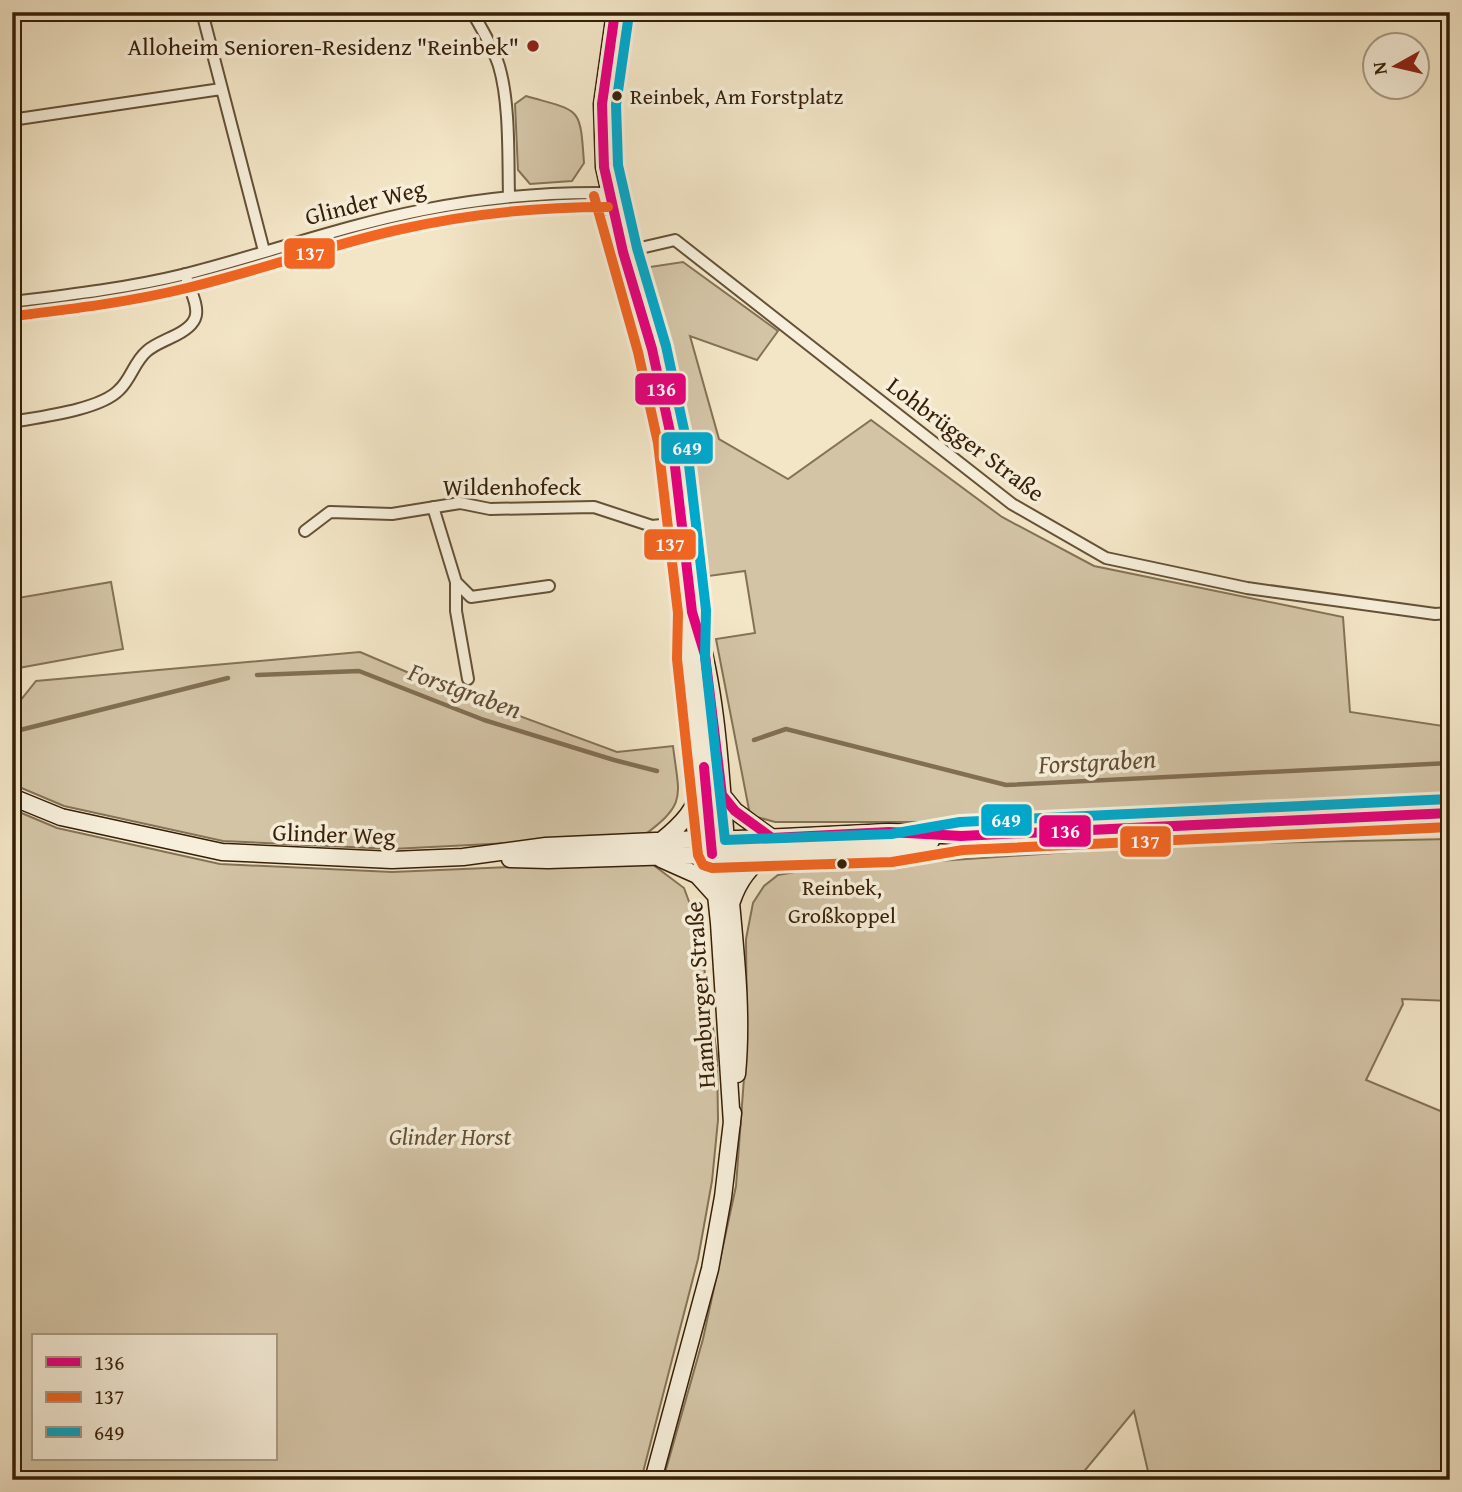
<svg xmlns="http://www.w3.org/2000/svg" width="1462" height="1492" viewBox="0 0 1462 1492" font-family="'Gentium Book Plus',serif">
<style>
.green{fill:#d3c4a6;stroke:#847256;stroke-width:2;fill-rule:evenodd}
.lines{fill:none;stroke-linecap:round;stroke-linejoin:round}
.stream{stroke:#816e53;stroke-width:4.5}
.minor-casing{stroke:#655137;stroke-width:14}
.secondary-casing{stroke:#361f07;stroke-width:19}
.minor{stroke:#f7efdb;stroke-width:10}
.secondary{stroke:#f7efdb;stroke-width:16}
.bus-1-casing{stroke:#f7efdb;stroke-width:16}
.bus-2-casing{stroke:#f7efdb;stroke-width:16}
.bus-3-casing{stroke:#f7efdb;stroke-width:16}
.bus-1{stroke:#e5007d;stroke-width:10}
.bus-2{stroke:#f26522;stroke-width:10}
.bus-3{stroke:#00a9ce;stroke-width:10}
.poi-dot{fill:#8f2418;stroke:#f7efdb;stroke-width:2.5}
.bus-dot{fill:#361f07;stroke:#f7efdb;stroke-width:2.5}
.labels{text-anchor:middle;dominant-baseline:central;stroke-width:7;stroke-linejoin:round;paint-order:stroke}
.bus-label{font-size:22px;fill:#361f07;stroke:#f7efdb;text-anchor:start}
.poi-label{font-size:24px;fill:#361f07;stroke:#f7efdb;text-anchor:end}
.street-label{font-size:24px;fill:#361f07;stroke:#f7efdb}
.park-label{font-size:24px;font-style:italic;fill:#655137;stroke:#f7efdb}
.water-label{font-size:26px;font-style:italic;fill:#624d33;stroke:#f7efdb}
.line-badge{stroke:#f7efdb;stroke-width:2.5}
.badge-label{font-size:19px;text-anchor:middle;font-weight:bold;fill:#fff}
</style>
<rect width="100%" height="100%" fill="#f3e6c7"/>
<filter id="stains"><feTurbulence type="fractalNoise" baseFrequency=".00286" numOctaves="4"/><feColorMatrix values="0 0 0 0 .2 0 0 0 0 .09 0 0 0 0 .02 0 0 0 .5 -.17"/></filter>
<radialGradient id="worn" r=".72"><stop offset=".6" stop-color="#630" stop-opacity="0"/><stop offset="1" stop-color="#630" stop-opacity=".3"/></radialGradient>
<path class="green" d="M 526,96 C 581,112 580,105 584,163 L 572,181 L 530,184 L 518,170 L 515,104 Z
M 683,262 L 778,331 L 757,360 L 690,336 L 719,439 L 788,479 L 871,420 L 1002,517 L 1094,566 L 1343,617 L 1350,712 L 1450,727 L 1450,800 L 1197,809 L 954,822 L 775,822 L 750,815 L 716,639 L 755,633 L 745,571 L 709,576 L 665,348 L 643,268 Z
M 111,582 L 123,649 L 13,669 L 12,599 Z
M 360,652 L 449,690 L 617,752 L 673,746 C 679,797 688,803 643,836 L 392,849 L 223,841 L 64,806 L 12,784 L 12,711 L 36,681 Z
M 12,809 L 57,828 L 220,864 L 392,872 L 648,861 L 684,888 L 698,926 L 717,1055 L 718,1120 L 712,1181 L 698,1259 L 641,1480 L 12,1480 ZM 33,1336 L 275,1336 L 275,1459 L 33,1459 Z
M 1450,839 L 1450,1001 L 1402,999 L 1403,1004 L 1366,1080 L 1450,1115 L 1450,1480 L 1150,1480 L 1134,1411 L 1077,1480 L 663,1480 L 703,1339 L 736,1186 L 747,1037 L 746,939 L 753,903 L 764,886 L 778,875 L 801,871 L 859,869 L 924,862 L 1170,845 Z"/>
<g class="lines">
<path class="stream" d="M 257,675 L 359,671 L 484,720 L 614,760 L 657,771
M 12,732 L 228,678
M 754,740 L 786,729 L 1006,785 L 1450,763"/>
<g class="minor-casing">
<path id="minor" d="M 202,12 L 264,251
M 472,12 C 482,29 493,47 499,66 C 510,103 508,157 509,196
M 12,118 L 18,119 L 221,89
M 623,252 L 675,240 L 1012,504 L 1106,558 L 1247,588 L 1435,614 L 1450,613
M 12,302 C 70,295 129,288 186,274 C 265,254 342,226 423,210 C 484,198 546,192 608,193
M 12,422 C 39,417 100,410 119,390 C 131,379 134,362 147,351 C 154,345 162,342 170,338 C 209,321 196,307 185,274
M 433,507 L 456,582 L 456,611 L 468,679
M 305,531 L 330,512 L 392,514 L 460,503 L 490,509 L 594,507 L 652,526 L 681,523
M 456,582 L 471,597 L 549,586"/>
</g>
<g class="secondary-casing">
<path id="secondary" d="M 615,12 L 602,104 L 604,167 L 623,252 L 652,349 L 672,441 L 692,612 L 691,658 L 719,923 L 732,1124
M 697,627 C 718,697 721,782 727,855 C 732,928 744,1000 737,1074
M 722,795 L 735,811 L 772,838
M 12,797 L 61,817 L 222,852 L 392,860 L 463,857 L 546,846 L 699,839 L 738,839 L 889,832 L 961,836 L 1450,813
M 661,841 C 682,824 697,809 702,782
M 510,859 L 548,860 L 841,851 L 892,848 L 931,841
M 661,859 L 697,875 L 716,896
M 732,901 C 739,880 750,867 767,853
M 653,1480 L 710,1269 L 723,1197 L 733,1113"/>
</g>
<use href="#minor" class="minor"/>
<use href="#secondary" class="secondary"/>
<g class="bus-1-casing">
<path id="bus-1" d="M 615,12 L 602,104 L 604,167 L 623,252 L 652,349 L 672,441 L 692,612 L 705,655 L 722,795 L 735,811 L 772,838 L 889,832 L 961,836 L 1450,813
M 704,767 L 712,854"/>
</g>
<g class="bus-2-casing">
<path id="bus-2" d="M 594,196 L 638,352 L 658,443 L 678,613 L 677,659 L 698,855 L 703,865 L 712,868 L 892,862 L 963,850 L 1450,827
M 14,316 C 72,309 130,302 187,288 C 258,271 326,246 397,230 C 466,214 537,207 608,207"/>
</g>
<g class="bus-3-casing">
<path id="bus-3" d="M 629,14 L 616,105 L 618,165 L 637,248 L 666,346 L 686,439 L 706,610 L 705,657 L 725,840 L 891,834 L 960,822 L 1449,799"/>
</g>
<use href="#bus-1" class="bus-1"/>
<use href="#bus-2" class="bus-2"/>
<use href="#bus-3" class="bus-3"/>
</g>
<circle class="poi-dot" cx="533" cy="46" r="7"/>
<g class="bus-dot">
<circle cx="617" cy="96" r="6"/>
<circle cx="842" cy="864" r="6"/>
</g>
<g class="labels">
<g class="bus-label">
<text x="630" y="96">Reinbek, Am Forstplatz</text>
<text x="842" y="887" text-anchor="middle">Reinbek,<tspan x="842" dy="28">Großkoppel</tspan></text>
</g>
<g class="poi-label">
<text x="519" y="46">Alloheim Senioren-Residenz "Reinbek"</text>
</g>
<g class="street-label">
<text transform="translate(365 202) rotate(-14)">Glinder Weg</text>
<text transform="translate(966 439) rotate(37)">Lohbrügger Straße</text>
<text x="512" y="486">Wildenhofeck</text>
<text transform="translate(334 834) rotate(2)">Glinder Weg</text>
<text transform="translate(700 995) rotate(-94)">Hamburger Straße</text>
</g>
<g class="park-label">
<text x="450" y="1136">Glinder Horst</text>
</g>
<g class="water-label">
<text transform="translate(465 690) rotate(20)">Forstgraben</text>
<text transform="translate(1097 761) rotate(-3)">Forstgraben</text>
</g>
</g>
<g class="line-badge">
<rect x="283" y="237" width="53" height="33" rx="7" fill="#f26522"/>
<rect x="634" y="372" width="53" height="34" rx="7" fill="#e5007d"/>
<rect x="660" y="431" width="54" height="34" rx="7" fill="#00a9ce"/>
<rect x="643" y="528" width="54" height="33" rx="7" fill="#f26522"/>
<rect x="980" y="803" width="53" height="34" rx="7" fill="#00a9ce"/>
<rect x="1038" y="814" width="54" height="34" rx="7" fill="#e5007d"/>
<rect x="1119" y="825" width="53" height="33" rx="7" fill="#f26522"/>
</g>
<g class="badge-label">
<text x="310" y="260">137</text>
<text x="661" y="396">136</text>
<text x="687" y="455">649</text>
<text x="670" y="551">137</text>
<text x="1006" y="827">649</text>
<text x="1065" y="838">136</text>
<text x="1145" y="848">137</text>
</g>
<rect width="1462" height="1492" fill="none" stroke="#f3e6c7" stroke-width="42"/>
<rect x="14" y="14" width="1434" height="1464" fill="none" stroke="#361f07" stroke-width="3.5"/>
<rect x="21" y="21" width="1420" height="1450" fill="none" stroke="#361f07" stroke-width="2"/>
<rect x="32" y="1334" width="245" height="126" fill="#f7efdb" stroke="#aa9c86" stroke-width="2"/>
<rect x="46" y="1357" width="35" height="10" fill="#e5007d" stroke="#aa9c86" stroke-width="2"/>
<text x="94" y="1370" font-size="21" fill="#361f07">136</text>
<rect x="46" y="1392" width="35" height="10" fill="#f26522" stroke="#aa9c86" stroke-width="2"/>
<text x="94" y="1404" font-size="21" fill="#361f07">137</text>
<rect x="46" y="1427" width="35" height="10" fill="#00a9ce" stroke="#aa9c86" stroke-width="2"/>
<text x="94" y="1440" font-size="21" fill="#361f07">649</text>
<g transform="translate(1396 66) rotate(262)"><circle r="33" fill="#f7efdb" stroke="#aa9c86" stroke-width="2"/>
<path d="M0-5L12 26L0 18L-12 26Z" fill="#8f2418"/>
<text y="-10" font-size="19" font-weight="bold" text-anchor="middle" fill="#361f07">N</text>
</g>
<rect width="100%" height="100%" filter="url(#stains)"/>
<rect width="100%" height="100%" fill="url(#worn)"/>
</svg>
